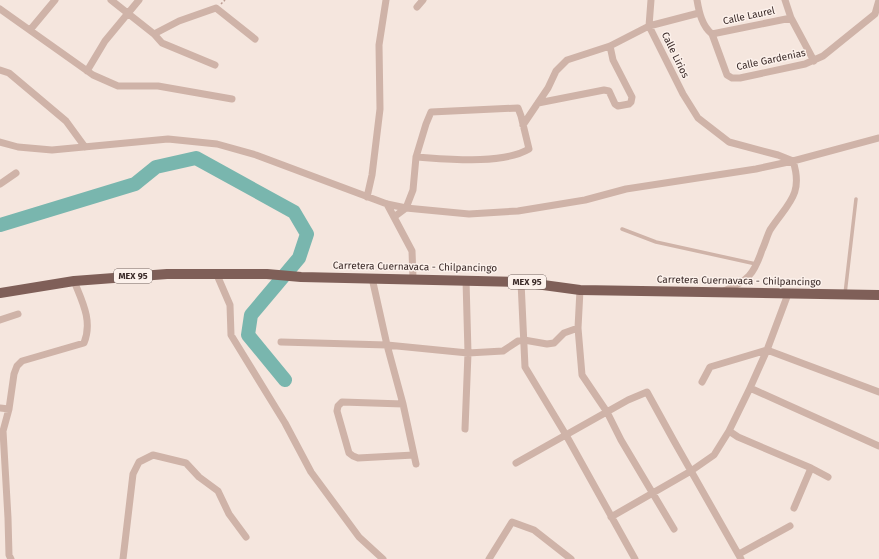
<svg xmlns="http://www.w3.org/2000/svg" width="879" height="559" viewBox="0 0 879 559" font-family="'Fira Sans',sans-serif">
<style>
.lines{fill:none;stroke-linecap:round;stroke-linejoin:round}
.river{stroke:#79b6ae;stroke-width:14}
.path{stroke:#bb9c92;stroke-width:1.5;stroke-dasharray:2 2;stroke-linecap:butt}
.service{stroke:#cfb3a8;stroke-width:3.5}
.minor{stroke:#cfb3a8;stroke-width:7}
.primary{stroke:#7f5f58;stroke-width:10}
.labels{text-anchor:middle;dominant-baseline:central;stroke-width:3;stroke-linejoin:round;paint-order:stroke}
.shield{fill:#fcf1eb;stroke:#756663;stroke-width:1}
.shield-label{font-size:9px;font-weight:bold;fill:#3b2b29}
.street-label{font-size:10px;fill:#3b2b29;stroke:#fcf1eb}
</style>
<rect width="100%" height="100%" fill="#f5e6de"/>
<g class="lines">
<path class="river" d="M 0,225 L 135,184 L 156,167 L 196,158 L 294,212 L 307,234 L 299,258 L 251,315 L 248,335 L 285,380"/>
<path class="path" d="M 221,4 L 225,0"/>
<path class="service" d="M 622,229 L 656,242 L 756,264
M 845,294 L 856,199"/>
<path class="minor" d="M 111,0 L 154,34 L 162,43 L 215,65
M 651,0 L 649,26 L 683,94 L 698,118 L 729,142 L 778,155 L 793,161 C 804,195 787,204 770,230 C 767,236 765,244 762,250 C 754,274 748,281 724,291
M 697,0 C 699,12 702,26 712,34 L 727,75 L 732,78 L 740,78 L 805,64 L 823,56 L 875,14 L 879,0
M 785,0 L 791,18 L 814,61
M 417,7 L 423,0
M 0,9 L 93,75 L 118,86 L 158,86 L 232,99
M 30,30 L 55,0
M 154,34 L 179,21 L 216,8 L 255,39
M 712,34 L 791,18
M 0,70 L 9,73 L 66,121 L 85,147
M 87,71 L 105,41 L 139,0
M 538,103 L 604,90 L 609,91 L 615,104 L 618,106 L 629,104 L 631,102 L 632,97 L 613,60 L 610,46
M 523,125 L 548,88 L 556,71 L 567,60 L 610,46 L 649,26 L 699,13
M 0,142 L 18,147 L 52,150 L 168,139 L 217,144 L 256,155 L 387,204 L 406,208 L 469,214 L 518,211 L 585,200 L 626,189 L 756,169 L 793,161 L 879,138
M 0,184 L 16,173
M 367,197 L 372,175 L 380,109 L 379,45 L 386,0
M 387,204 L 412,251 L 413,278
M 394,217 L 406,208 L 413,190 L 416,157 L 426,124 L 431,112 L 518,108 L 521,116 L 529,149 C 502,165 447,159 416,157
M 217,275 L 230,305 L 231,335 L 285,423 L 311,472 L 359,537 L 383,559
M 372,278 L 387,345 L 403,404 L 416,464
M 521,282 L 525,367 L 566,435 L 635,559
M 0,320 L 18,314
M 578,328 L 582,375 L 607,412 L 621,440 L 674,529
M 281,342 L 387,345 L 468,353 L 503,351 L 518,341 L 524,340 L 547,344 L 554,343 L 564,333 L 578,328 L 580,290
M 702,382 L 710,367 L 767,350 L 879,392
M 750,388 L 879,446
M 403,404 L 342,402 L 338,406 L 337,411 L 349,453 L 353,456 L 358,458 L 414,455
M 0,408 L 9,409
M 465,429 L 468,353 L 466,280
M 729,431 L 738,437 L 811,468 L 828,477
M 516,463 L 628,400 L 647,392 L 674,441 L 741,559
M 794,508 L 811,468
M 611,517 L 691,471 L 714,455 L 729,431 L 750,388 L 767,350 L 788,294
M 739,554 L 790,526
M 11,559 L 9,555 L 8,518 L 3,431 L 9,409 L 14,374 L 17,366 L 22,361 L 84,343 C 93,321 82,301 74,281
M 123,559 L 133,474 L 139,462 L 153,455 L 186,463 L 199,477 L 218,491 L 229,514 L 246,537
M 489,559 L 512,522 L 534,530 L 571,559"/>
<path class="primary" d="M 0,293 L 74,281 L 167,274 L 267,274 L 301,277 L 521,282 L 580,290 L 879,295"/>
</g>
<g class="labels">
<g class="shield">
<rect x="114" y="269" width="38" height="14" rx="3"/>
<rect x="508" y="275" width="38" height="14" rx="3"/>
</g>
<g class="shield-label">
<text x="133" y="276">MEX 95</text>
<text x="527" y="282">MEX 95</text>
</g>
<g class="street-label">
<text transform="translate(749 16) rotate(-12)">Calle Laurel</text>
<text transform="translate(675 55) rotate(64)">Calle Lirios</text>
<text transform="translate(771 60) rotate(-12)">Calle Gardenias</text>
<text transform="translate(415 267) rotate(1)">Carretera Cuernavaca - Chilpancingo</text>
<text transform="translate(739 281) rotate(1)">Carretera Cuernavaca - Chilpancingo</text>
</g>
</g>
</svg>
